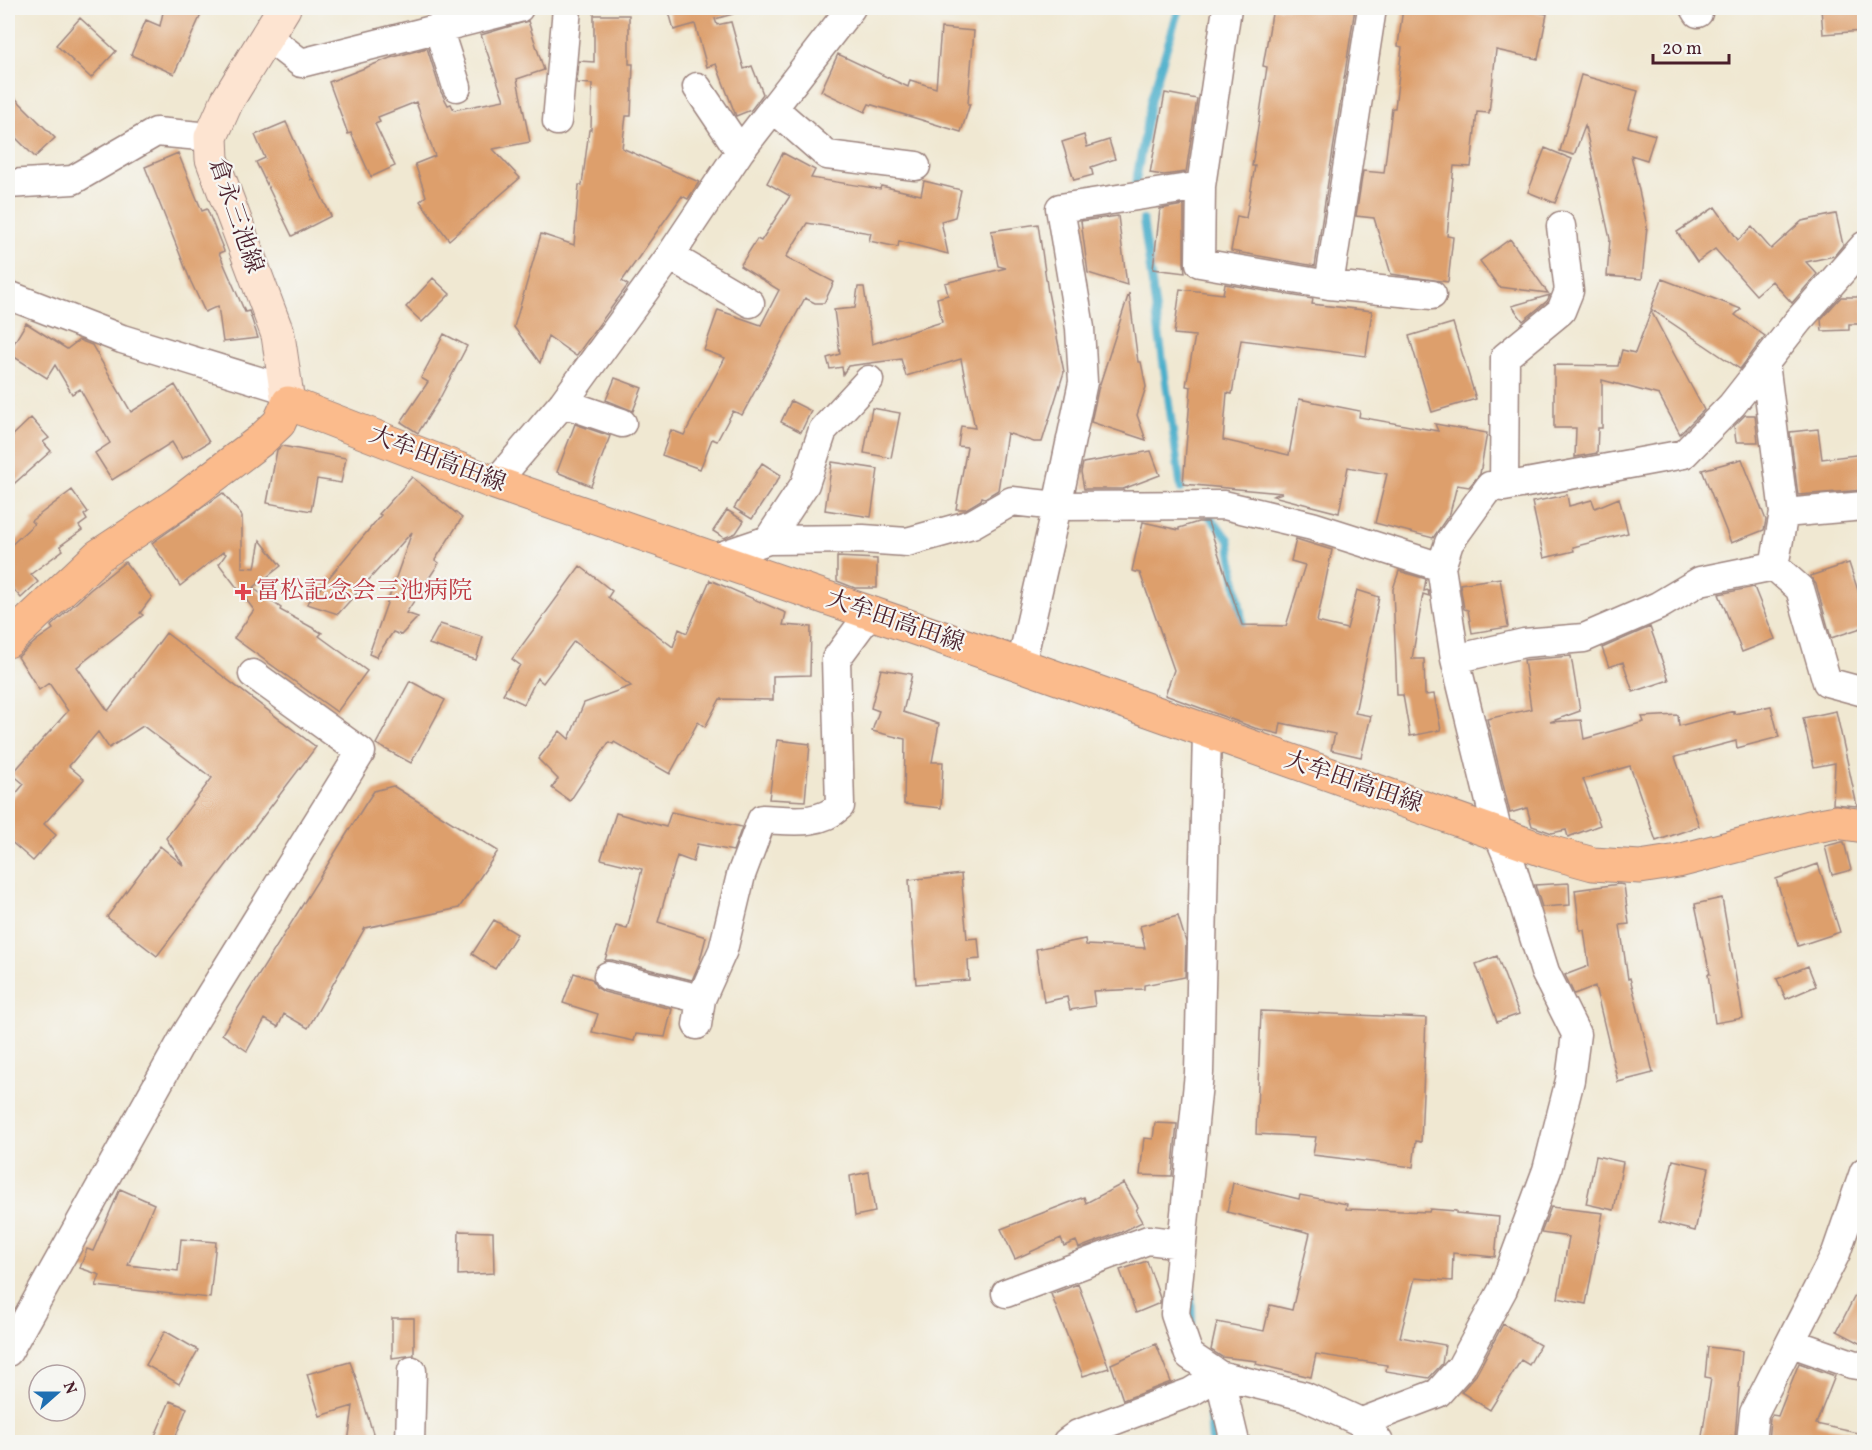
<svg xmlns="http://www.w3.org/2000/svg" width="1872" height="1450" viewBox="0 0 1872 1450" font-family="Vollkorn,'Noto Serif JP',serif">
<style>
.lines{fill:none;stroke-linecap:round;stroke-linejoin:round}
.stream{stroke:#4cafcb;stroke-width:8}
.building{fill:#dd9f6c}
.minor-casing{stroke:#9d847e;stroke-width:31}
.secondary-casing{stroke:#9d847e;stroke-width:35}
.primary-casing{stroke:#9d847e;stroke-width:35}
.minor{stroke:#fff;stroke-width:28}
.secondary{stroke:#fde4d1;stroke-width:33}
.primary{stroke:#fbbb8c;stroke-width:33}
.health-dot{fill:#e0444e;stroke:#f6f6f2;stroke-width:2}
.labels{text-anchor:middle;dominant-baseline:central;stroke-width:4.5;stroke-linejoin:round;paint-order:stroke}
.street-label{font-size:24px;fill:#4a1f2b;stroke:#f6f6f2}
.health-label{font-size:24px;fill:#be3a42;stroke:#f6f6f2;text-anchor:start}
</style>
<rect width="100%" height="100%" fill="#f6f6f2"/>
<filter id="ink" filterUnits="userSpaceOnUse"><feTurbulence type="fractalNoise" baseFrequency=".0167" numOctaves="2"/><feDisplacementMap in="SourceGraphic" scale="12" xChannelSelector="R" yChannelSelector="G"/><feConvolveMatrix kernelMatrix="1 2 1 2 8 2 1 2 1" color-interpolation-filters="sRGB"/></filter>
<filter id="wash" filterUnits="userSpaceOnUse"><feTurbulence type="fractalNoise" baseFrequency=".008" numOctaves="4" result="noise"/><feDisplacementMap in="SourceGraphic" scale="24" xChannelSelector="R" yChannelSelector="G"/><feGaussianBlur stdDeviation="1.35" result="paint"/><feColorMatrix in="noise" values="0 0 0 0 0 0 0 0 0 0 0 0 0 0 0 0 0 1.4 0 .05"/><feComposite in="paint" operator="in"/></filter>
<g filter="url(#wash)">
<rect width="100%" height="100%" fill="#f0e8d2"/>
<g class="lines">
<path class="stream" d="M 1135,186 L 1151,99 L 1179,8
M 1143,220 L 1181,489
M 1210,517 L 1229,539 L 1242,620 L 1241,632
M 1191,1290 L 1192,1323
M 1209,1400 L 1212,1442"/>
</g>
<g id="blocks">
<path class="building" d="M 164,8 L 204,8 L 174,74 L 131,55 L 146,20 L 160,26 Z
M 668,8 L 732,8 L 733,14 L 715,19 L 717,25 L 731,22 L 744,69 L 752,66 L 763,94 L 751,110 L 736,116 L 716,64 L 707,67 L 695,24 L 674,30 Z
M 1273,8 L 1355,8 L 1315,266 L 1231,251 L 1237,216 L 1246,218 L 1255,166 L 1252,166 L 1267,67 L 1263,66 Z
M 1403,8 L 1517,8 L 1547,14 L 1538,59 L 1496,50 L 1489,113 L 1477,112 L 1471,167 L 1454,166 L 1447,236 L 1453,237 L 1448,282 L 1391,274 L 1374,218 L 1356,216 L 1363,171 L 1384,173 L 1392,108 L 1395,108 L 1402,47 L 1398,46 Z
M 1821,8 L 1861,8 L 1863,31 L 1823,34 Z
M 594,15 L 629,15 L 629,64 L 633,64 L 631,116 L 626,116 L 622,148 L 699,182 L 688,199 L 682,196 L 622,281 L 628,285 L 576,356 L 548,336 L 540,363 L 514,327 L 541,234 L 574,245 L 579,185 L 582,185 L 589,130 L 591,130 L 592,84 L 577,83 L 579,61 L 594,62 Z
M 80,18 L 116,51 L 91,78 L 56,45 Z
M 528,21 L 544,70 L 517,79 L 530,142 L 493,149 L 520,178 L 449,240 L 420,201 L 426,196 L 415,164 L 435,156 L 416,102 L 378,117 L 380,122 L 375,124 L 395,166 L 371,177 L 351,133 L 348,134 L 329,82 L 390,58 L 427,48 L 441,92 L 448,105 L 451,104 L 454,110 L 504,100 L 481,35 Z
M 941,28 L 974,31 L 968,104 L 970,104 L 961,132 L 869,104 L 865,112 L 821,91 L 838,54 L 908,87 L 910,80 L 936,88 Z
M 1581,75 L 1638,91 L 1628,127 L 1655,135 L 1647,160 L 1631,155 L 1647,226 L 1642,279 L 1607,276 L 1610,239 L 1585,126 L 1574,155 L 1560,151 Z
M 8,91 L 55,138 L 35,157 L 8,130 Z
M 1165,93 L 1197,99 L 1186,172 L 1164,175 L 1150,173 Z
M 286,122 L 312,180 L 313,179 L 331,216 L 292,236 L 256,162 L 265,158 L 255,135 Z
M 1084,135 L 1087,147 L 1109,140 L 1115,159 L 1091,167 L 1093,175 L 1074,180 L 1062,142 Z
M 1545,148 L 1572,159 L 1555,203 L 1528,192 Z
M 178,153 L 202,211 L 207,209 L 224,251 L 219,253 L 245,312 L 249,311 L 258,338 L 223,342 L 218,306 L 205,312 L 191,282 L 145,167 Z
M 783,153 L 815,170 L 811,178 L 880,189 L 881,186 L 921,195 L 924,181 L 961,190 L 955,217 L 941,221 L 948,254 L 899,241 L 898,247 L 869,241 L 871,233 L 807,223 L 786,257 L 834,282 L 824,303 L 815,303 L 805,298 L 742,415 L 733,411 L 717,441 L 712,439 L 700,469 L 662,455 L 671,430 L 684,435 L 725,358 L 704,350 L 718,310 L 761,325 L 779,290 L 740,266 L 757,239 L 761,241 L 790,196 L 767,183 Z
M 1184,205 L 1184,263 L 1185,273 L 1153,269 L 1160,209 Z
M 1715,207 L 1738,240 L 1752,227 L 1771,249 L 1802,221 L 1836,214 L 1843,245 L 1834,256 L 1806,262 L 1817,274 L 1792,303 L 1772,281 L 1756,295 L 1715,249 L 1697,262 L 1677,232 Z
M 1118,216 L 1127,285 L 1088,273 L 1081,221 Z
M 1038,224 L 1048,292 L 1064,372 L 1042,442 L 1034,442 L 1007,433 L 998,490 L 985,498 L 982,497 L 981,500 L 966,509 L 956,509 L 967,447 L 958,446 L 961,426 L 975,428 L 961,359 L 906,376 L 901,359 L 848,366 L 843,374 L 842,367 L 830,369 L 827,358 L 840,354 L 834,310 L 855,308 L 858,287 L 864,287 L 872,344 L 942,322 L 937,298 L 948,295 L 945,283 L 1006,268 L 998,266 L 991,231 Z
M 1510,239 L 1548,293 L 1499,287 L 1480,261 Z
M 433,278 L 450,294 L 422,322 L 406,307 Z
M 1662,279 L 1741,309 L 1735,315 L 1765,336 L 1740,369 L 1651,309 Z
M 1225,284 L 1313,299 L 1312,304 L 1372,311 L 1366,356 L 1241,340 L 1232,394 L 1227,393 L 1223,440 L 1289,455 L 1299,399 L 1360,411 L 1359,417 L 1438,431 L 1435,424 L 1487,433 L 1480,474 L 1469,487 L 1457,485 L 1450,513 L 1433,538 L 1375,523 L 1387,474 L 1348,467 L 1339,513 L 1273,496 L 1282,493 L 1183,484 L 1191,387 L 1186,386 L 1195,336 L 1174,334 L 1180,289 L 1223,294 Z
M 1129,293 L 1138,362 L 1141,362 L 1146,387 L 1137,415 L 1146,440 L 1091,422 L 1098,390 Z
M 1550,295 L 1547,301 L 1523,321 L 1512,306 Z
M 1841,297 L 1864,297 L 1864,324 L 1849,324 L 1849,330 L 1822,331 L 1821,319 Z
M 1651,311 L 1704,410 L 1680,434 L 1659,395 L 1602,380 L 1602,428 L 1598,428 L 1597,453 L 1575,457 L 1576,428 L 1554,428 L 1554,365 L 1618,366 L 1622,350 L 1635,353 Z
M 26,323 L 67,349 L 79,340 L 92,345 L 131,412 L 175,385 L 209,442 L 182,459 L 172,442 L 112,480 L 95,453 L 110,443 L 80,389 L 72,394 L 55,365 L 47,378 L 8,353 Z
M 1453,323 L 1476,399 L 1432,412 L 1409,336 Z
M 444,334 L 467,346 L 440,398 L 418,433 L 401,422 L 428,382 L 421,378 Z
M 615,378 L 642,388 L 633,411 L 606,400 Z
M 791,401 L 811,411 L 801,432 L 781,422 Z
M 872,408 L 900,413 L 891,458 L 864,453 Z
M 1745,415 L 1755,415 L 1758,442 L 1736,442 L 1734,426 Z
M 31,418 L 49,438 L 43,442 L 51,451 L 8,489 L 8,440 Z
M 575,424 L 610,436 L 591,486 L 557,472 Z
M 1818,429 L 1822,459 L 1864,454 L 1864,490 L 1798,495 L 1790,432 Z
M 282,446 L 346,458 L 341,483 L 317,479 L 311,511 L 267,503 L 277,450 Z
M 1151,451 L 1160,475 L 1123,489 L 1084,489 L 1081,472 L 1083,463 Z
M 1742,459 L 1766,520 L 1764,530 L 1731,543 L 1702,470 Z
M 832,462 L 878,469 L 871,517 L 825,510 Z
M 762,463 L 781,475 L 752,519 L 734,508 Z
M 412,477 L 462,518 L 435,560 L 439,563 L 406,613 L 418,617 L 401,635 L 393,632 L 376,657 L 369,654 L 412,532 L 338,614 L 307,604 L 381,515 L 379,514 Z
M 72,490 L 88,512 L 84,515 L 87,520 L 79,526 L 82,530 L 60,546 L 63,550 L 31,574 L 38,582 L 21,598 L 8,583 L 8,548 L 34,524 L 31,521 Z
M 223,493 L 242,516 L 242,567 L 255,568 L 260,540 L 281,566 L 253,588 L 281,608 L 280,610 L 322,633 L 319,636 L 367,671 L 337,712 L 234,638 L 254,610 L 219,564 L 226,554 L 223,552 L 180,586 L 152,543 Z
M 1567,495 L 1569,506 L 1592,500 L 1595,508 L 1619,498 L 1628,533 L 1573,547 L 1574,551 L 1544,558 L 1532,502 Z
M 727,510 L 744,521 L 736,533 L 724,538 L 713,531 Z
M 1143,522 L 1179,530 L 1179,528 L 1198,522 L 1208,522 L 1242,625 L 1286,626 L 1305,565 L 1291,561 L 1296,539 L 1332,550 L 1317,622 L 1347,629 L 1357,590 L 1379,597 L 1355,713 L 1371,716 L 1361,757 L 1331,750 L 1335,734 L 1281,723 L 1279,734 L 1255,728 L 1165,695 L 1174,670 L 1140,573 L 1132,571 Z
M 837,557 L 877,559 L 877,588 L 855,588 L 837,581 Z
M 125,562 L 152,597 L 140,613 L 143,615 L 77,667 L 108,711 L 166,633 L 316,747 L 157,956 L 107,917 L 160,846 L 184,866 L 166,838 L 212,778 L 143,726 L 109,748 L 98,732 L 69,766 L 84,779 L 44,824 L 56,835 L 33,861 L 8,839 L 8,803 L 24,784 L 12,774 L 68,711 L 49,683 L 39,690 L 18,657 L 37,640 L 53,629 L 51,626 L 90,590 Z
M 1849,563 L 1864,609 L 1864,627 L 1831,638 L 1816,584 L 1810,576 Z
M 580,566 L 612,591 L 608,597 L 673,647 L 679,629 L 687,633 L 710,580 L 786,613 L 783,625 L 811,627 L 810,675 L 773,676 L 773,700 L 720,699 L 705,727 L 698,722 L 670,774 L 614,742 L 613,744 L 609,742 L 570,801 L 552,788 L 558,779 L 538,759 L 560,731 L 569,739 L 584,703 L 631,686 L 574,641 L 543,683 L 537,678 L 524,704 L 503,694 L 520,665 L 512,659 Z
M 1399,571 L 1426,579 L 1424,591 L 1428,590 L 1429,596 L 1423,594 L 1412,659 L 1424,659 L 1425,695 L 1434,694 L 1441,730 L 1410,736 L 1403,695 L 1397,695 L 1393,589 Z
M 1500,578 L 1508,627 L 1472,633 L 1468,610 L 1464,609 L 1460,584 Z
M 1754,587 L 1775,639 L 1742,652 L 1719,594 Z
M 440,624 L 483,637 L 476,660 L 429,644 Z
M 1650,627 L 1669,680 L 1633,692 L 1623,662 L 1609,667 L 1602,648 Z
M 1571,656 L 1580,711 L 1550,722 L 1581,720 L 1584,739 L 1644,722 L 1642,717 L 1678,715 L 1679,726 L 1734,711 L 1734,714 L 1771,706 L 1779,737 L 1737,748 L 1736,741 L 1675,757 L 1699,826 L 1656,841 L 1630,766 L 1583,779 L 1600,825 L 1568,837 L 1566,830 L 1552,833 L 1532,826 L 1527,808 L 1510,813 L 1487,719 L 1531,709 L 1524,660 Z
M 881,669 L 912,674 L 903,712 L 939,724 L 932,762 L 943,762 L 941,808 L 904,804 L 905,739 L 872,731 L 879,711 L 871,708 Z
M 410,681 L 445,700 L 411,763 L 376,744 Z
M 1836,711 L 1847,760 L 1857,806 L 1833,804 L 1835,763 L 1814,767 L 1803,718 Z
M 777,740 L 810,744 L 805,801 L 769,799 Z
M 393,786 L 498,851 L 459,908 L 365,928 L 308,1028 L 284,1014 L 278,1027 L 265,1019 L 247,1051 L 222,1034 L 366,803 L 374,791 Z
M 671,812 L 742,827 L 733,851 L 697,844 L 693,862 L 677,856 L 658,922 L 706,937 L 699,964 L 692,980 L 612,960 L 605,960 L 616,926 L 627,929 L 642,869 L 601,859 L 616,813 L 666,827 Z
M 1842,842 L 1844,842 L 1851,870 L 1832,875 L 1825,846 Z
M 1818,864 L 1840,932 L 1798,946 L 1776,879 Z
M 961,874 L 967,939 L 978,938 L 980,959 L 968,960 L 969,980 L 916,984 L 909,880 Z
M 1569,883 L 1570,905 L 1542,907 L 1535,885 Z
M 1619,884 L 1624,885 L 1629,924 L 1620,925 L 1628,979 L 1630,978 L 1635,997 L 1653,1073 L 1618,1082 L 1595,986 L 1574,994 L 1565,975 L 1589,966 L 1584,930 L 1580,930 L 1575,890 Z
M 1722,898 L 1743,1018 L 1715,1023 L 1708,974 L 1710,974 L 1695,904 Z
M 1178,916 L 1186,942 L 1185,977 L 1144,985 L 1144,989 L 1093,991 L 1095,1006 L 1070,1010 L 1067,997 L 1044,1002 L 1036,949 L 1085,939 L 1086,945 L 1145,948 L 1140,926 Z
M 494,920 L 517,934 L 495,969 L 472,954 Z
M 1497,956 L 1519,1014 L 1497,1022 L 1476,964 Z
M 1808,966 L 1816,986 L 1786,999 L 1777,979 Z
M 574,973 L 592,979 L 596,987 L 604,992 L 672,1009 L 665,1037 L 636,1034 L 634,1041 L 592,1032 L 598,1014 L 563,1003 Z
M 1261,1011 L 1426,1018 L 1421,1142 L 1416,1141 L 1413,1167 L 1313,1155 L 1316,1137 L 1256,1134 Z
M 1155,1123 L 1177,1124 L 1172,1176 L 1140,1175 L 1144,1138 L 1153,1139 Z
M 1596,1156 L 1623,1162 L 1614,1210 L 1586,1204 Z
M 1673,1160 L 1709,1168 L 1695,1231 L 1659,1222 Z
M 869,1172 L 875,1212 L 855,1216 L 850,1176 Z
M 1124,1183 L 1138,1207 L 1136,1211 L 1142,1222 L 1124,1231 L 1079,1248 L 1076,1241 L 1064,1246 L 1061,1238 L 1015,1259 L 1001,1229 L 1084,1197 L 1086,1203 Z
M 1233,1183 L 1299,1199 L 1300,1195 L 1347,1204 L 1346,1209 L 1429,1212 L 1430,1209 L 1456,1211 L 1456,1213 L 1499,1217 L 1495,1257 L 1453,1253 L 1452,1281 L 1415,1278 L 1400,1337 L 1445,1345 L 1442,1364 L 1429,1378 L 1386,1371 L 1387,1365 L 1316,1354 L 1311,1377 L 1256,1364 L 1257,1361 L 1222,1357 L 1211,1350 L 1217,1322 L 1264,1331 L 1270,1305 L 1292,1310 L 1310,1233 L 1227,1212 Z
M 120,1189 L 154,1204 L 128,1265 L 178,1271 L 181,1239 L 216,1242 L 210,1298 L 96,1286 L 100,1275 L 80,1268 L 87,1249 L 93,1251 Z
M 1551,1207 L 1603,1213 L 1586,1304 L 1558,1298 L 1569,1237 L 1541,1233 Z
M 459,1231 L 493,1232 L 494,1273 L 458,1275 Z
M 1147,1261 L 1160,1298 L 1160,1303 L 1136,1313 L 1120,1270 Z
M 1864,1278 L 1864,1345 L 1837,1331 Z
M 1078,1284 L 1109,1368 L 1083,1376 L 1051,1294 Z
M 392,1318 L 414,1318 L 414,1355 L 392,1358 Z
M 1503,1324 L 1540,1345 L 1529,1365 L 1521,1360 L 1490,1410 L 1461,1392 L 1476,1375 Z
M 165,1331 L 198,1350 L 179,1384 L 146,1365 Z
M 1156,1344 L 1171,1382 L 1123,1400 L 1111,1364 Z
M 1708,1347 L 1742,1351 L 1735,1437 L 1731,1436 L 1731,1443 L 1701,1443 L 1711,1378 L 1705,1377 Z
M 350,1362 L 356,1378 L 376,1443 L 348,1443 L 353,1406 L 320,1416 L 307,1374 Z
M 1799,1363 L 1835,1376 L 1816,1424 L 1858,1433 L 1857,1443 L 1768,1443 L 1770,1418 L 1772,1415 L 1778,1416 Z
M 170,1401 L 187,1408 L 173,1443 L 152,1443 Z"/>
</g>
</g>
<g filter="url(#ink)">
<use href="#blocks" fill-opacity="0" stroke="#9d847e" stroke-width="1.5"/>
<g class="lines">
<g class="minor-casing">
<path id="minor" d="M 1227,8 L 1201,186 L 1200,263 L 1329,285 L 1372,8
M 1695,8 L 1698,13
M 438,28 L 457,87
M 266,36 L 301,63 L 519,8
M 697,87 L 740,151
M 773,108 L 827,155 L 916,166
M 557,121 L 567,8
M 8,184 L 73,180 L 156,132 L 211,137
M 670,256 L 750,303
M 1329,285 L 1432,295
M 8,295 L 122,339 L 288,390
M 1765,363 L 1784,513
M 563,403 L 622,423
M 495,483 L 563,403 L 670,256 L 740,151 L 851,8
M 1504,487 L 1505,357 L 1561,311 L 1569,291 L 1561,226
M 768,540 L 805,484 L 823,430 L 869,380
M 712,559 L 768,540 L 863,539 L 907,542 L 972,524 L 1012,501 L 1057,506 L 1224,505 L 1312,526 L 1441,567
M 1774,566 L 1800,589 L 1827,682 L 1864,692
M 1455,659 L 1524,643 L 1584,638 L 1658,606 L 1700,581 L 1774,566 L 1784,513 L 1864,506
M 1021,665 L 1057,506 L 1083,382 L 1080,328 L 1060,208 L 1201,186
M 1207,732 L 1199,1073 L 1175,1314 L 1189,1355 L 1219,1375 L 1304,1396 L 1365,1424 L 1379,1442
M 608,976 L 701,999
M 697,1025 L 701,999 L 723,950 L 741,875 L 762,819 C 790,820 819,826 840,806 L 836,659 L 870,613
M 1006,1293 L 1148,1240 L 1182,1244
M 1792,1343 L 1852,1364 L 1864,1366
M 8,1352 L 183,1039 L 361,752 L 253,674
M 1219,1375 L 1235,1442
M 1362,1422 L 1438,1393 L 1461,1367 L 1503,1289 L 1547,1170 L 1570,1080 L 1576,1034 L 1545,972 L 1512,867 L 1498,834 L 1455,659 L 1441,567 L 1449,543 L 1490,486 L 1504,487 L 1684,454 L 1732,405 L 1798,321 L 1864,246
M 410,1442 L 412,1371
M 1067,1442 L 1078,1434 L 1191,1392 L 1219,1375
M 1751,1442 L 1754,1413 L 1836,1253 L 1864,1172"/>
</g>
<g class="secondary-casing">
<path id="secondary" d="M 284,8 L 227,101 L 211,137 L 212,159 L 278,335 L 288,403"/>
</g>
<g class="primary-casing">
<path id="primary" d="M 8,641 L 98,556 L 177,504 L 261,440 L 279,423 L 288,403 L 495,483 L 1021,665 L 1546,851 L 1593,864 L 1640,867 L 1678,861 L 1810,827 L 1836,822 L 1864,826"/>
</g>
<use href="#minor" class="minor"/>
<use href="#secondary" class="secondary"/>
<use href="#primary" class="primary"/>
</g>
</g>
<path class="health-dot" d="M240 583h6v6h6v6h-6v6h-6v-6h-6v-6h6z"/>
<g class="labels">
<g class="street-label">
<text transform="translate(235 216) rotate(71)">倉永三池線</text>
<text transform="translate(437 460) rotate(21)">大牟田高田線</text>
<text transform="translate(895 622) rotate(19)">大牟田高田線</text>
<text transform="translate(1353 783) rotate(19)">大牟田高田線</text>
</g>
<g class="health-label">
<text x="256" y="592">冨松記念会三池病院</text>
</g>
</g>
<rect width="1872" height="1450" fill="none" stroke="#f6f6f2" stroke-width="30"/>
<g transform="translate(57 1393) rotate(69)"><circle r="28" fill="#f6f6f2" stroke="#b1a0a2" stroke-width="1.5"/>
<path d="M0-4.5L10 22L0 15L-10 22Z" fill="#1f6fb2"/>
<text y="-9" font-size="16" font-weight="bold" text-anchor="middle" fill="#4a1f2b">N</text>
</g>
<path d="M1653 54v9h76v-9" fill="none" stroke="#4a1f2b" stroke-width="3"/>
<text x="1662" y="54" font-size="18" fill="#4a1f2b" stroke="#f6f6f2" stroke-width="4.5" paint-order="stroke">20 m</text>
</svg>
